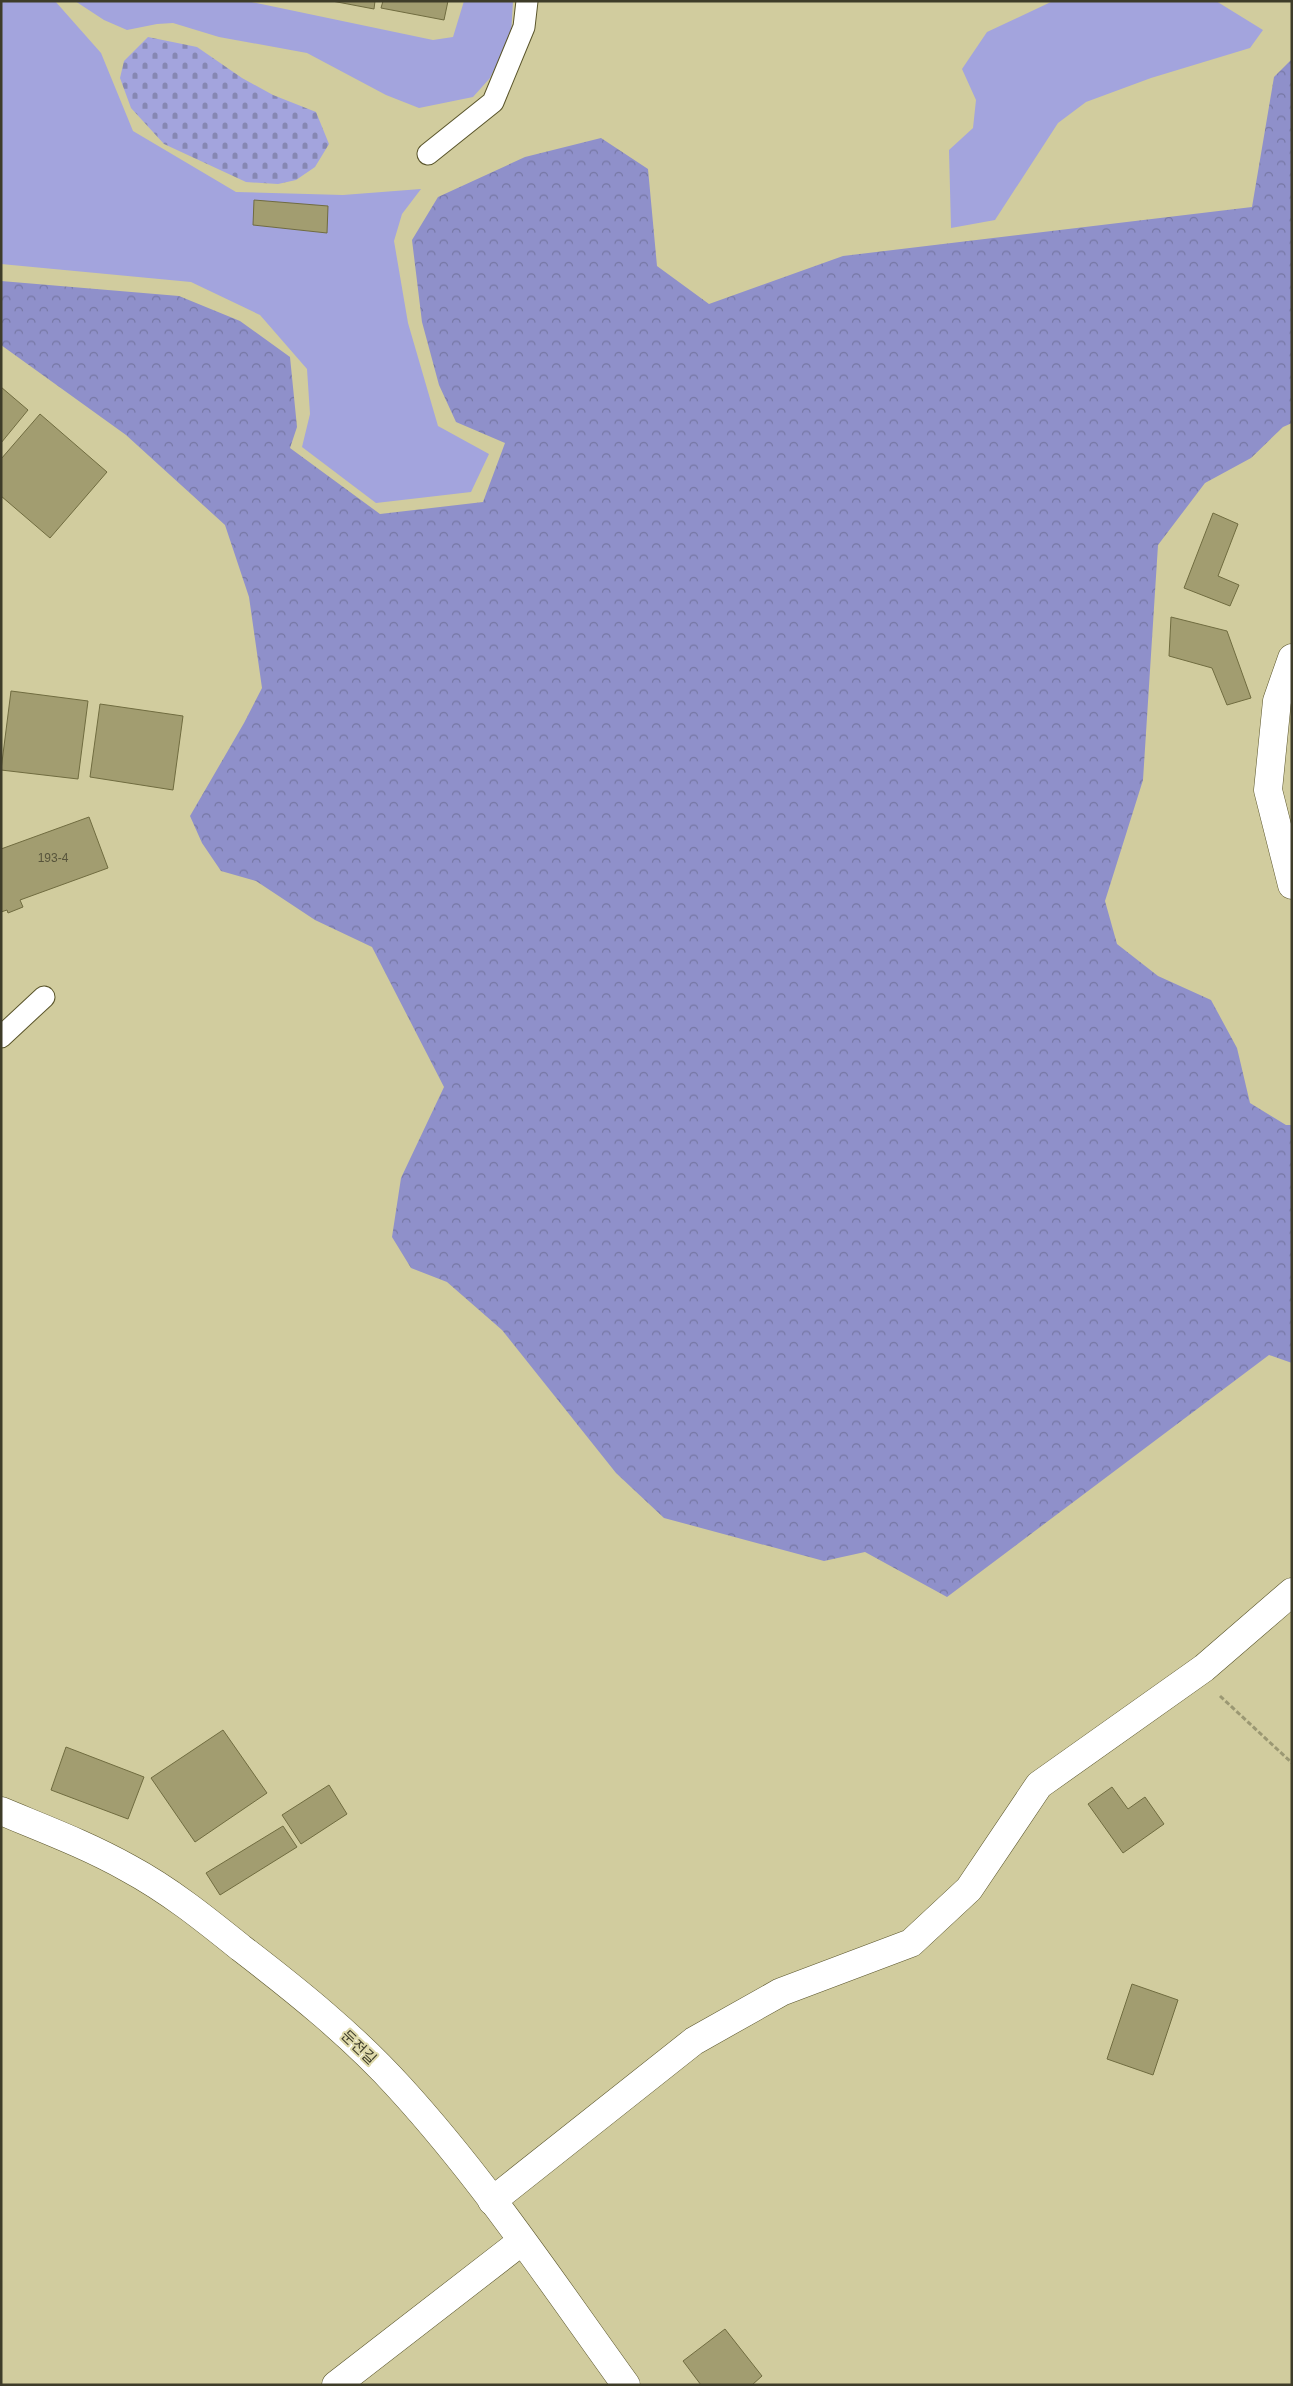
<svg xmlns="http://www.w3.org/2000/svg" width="1293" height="2386" viewBox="0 0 1293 2386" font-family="Arial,'Noto Sans KR',sans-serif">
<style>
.grass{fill:#a3a4dd}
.forest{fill:url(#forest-crowns)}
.cemetery{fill:url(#cemetery-stones)}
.building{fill:#a29d70;stroke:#706c40}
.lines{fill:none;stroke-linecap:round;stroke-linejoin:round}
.lane-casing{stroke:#59542a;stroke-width:23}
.street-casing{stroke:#59542a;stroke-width:29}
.secondary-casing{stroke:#59542a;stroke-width:29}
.path{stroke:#9b9873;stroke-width:3;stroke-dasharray:5 2.5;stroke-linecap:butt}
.lane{stroke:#fff;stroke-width:21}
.street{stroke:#fff;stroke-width:28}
.secondary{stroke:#fff;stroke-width:28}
.labels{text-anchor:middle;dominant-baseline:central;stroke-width:4;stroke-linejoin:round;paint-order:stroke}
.number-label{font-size:12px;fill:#57543b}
.street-label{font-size:15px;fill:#3e3c29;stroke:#ded9aa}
</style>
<defs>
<pattern id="forest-crowns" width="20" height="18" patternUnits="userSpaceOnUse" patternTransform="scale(1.25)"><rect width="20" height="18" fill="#8f90ca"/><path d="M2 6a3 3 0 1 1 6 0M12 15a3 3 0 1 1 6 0" fill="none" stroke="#7677a4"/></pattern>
<pattern id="cemetery-stones" width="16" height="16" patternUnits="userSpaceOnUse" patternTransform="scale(1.25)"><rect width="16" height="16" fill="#a3a4dd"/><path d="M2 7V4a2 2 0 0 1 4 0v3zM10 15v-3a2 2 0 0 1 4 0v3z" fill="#8687b3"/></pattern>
</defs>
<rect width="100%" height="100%" fill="#d1cc9e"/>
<path class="grass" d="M 1,1 L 55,1 L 101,53 L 133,131 L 236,192 L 343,195 L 421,189 L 402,214 L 394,241 L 408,323 L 438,426 L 489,454 L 471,492 L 376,503 L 302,447 L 310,414 L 307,369 L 260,315 L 191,282 L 1,264 Z
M 75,1 L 247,1 L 433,40 L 453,37 L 464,1 L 513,1 L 511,36 L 490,78 L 473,97 L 419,108 L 386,95 L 307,53 L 219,37 L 173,23 L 157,24 L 127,30 L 104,20 Z
M 1053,1 L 1216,1 L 1263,30 L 1250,48 L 1151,78 L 1086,102 L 1058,123 L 995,220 L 951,228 L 949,150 L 973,128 L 976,100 L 962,69 L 987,32 Z"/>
<path class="forest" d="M 1292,59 L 1292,423 L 1283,427 L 1251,458 L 1205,483 L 1158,545 L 1143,780 L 1105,901 L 1117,944 L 1158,976 L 1211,1000 L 1237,1048 L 1250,1103 L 1286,1125 L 1292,1125 L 1292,1363 L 1269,1355 L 947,1597 L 865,1552 L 824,1561 L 664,1518 L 616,1473 L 502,1330 L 447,1282 L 411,1268 L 392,1237 L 401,1178 L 444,1087 L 372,947 L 315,920 L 256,881 L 221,871 L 202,843 L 190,816 L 244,723 L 262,688 L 249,597 L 225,525 L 126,435 L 1,345 L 1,281 L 179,296 L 240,321 L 290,357 L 297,427 L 290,448 L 380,514 L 483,502 L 505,443 L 456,422 L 439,385 L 422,322 L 412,240 L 438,197 L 525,157 L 601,138 L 648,169 L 657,266 L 709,304 L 843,256 L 1252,207 L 1274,77 Z"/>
<path class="cemetery" d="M 148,37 L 197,47 L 242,78 L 273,95 L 316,112 L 329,144 L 315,167 L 296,180 L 278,184 L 246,182 L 164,144 L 131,108 L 120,78 L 124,61 Z"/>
<path class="building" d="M 332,1 L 375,1 L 374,9 Z
M 383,1 L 448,1 L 444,20 L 381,8 Z
M 254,200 L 328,206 L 327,233 L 253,225 Z
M 1,387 L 28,410 L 1,443 Z
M 40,414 L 107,472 L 50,538 L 1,496 L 1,459 Z
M 1213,513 L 1238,524 L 1218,576 L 1239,585 L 1230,606 L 1184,588 Z
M 1171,617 L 1227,631 L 1251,698 L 1227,705 L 1212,668 L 1169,656 Z
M 11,691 L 88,701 L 78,779 L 1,770 Z
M 100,704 L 183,716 L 173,790 L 90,777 Z
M 89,817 L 108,868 L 20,900 L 23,907 L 8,913 L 7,910 L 1,912 L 1,849 Z
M 223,1730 L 267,1793 L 195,1842 L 151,1778 Z
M 66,1747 L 144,1777 L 128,1819 L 51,1790 Z
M 329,1785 L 347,1814 L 301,1844 L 282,1815 Z
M 1112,1787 L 1128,1809 L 1145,1797 L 1164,1824 L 1123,1853 L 1088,1804 Z
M 283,1826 L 297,1847 L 220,1895 L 206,1873 Z
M 1132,1984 L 1178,2000 L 1153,2075 L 1107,2059 Z
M 725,2329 L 762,2376 L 752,2385 L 701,2385 L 683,2361 Z"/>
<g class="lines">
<g class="lane-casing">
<path id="lane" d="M 428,154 L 493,102 L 524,27 L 527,1
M 1,1037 L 44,997"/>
</g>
<g class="street-casing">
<path id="street" d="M 1292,658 L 1277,701 L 1268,790 L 1292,885
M 492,2201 L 694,2041 L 781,1992 L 911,1943 L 969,1889 L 1039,1785 L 1204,1668 L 1292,1592
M 336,2385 L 522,2241"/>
</g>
<g class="secondary-casing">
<path id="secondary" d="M 1,1811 C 44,1829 87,1845 128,1868 C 169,1890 205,1919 241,1948 C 297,1991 353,2036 400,2088 C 484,2180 553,2284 626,2385"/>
</g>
<path class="path" d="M 1220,1696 L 1292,1763"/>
<use href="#lane" class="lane"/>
<use href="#street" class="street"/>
<use href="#secondary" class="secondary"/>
</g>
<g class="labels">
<g class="number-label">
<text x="53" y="858">193-4</text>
</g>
<g class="street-label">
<text transform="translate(359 2047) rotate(44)">둔전길</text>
</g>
</g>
<rect width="1293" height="2386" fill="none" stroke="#3e3c29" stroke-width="5"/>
</svg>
